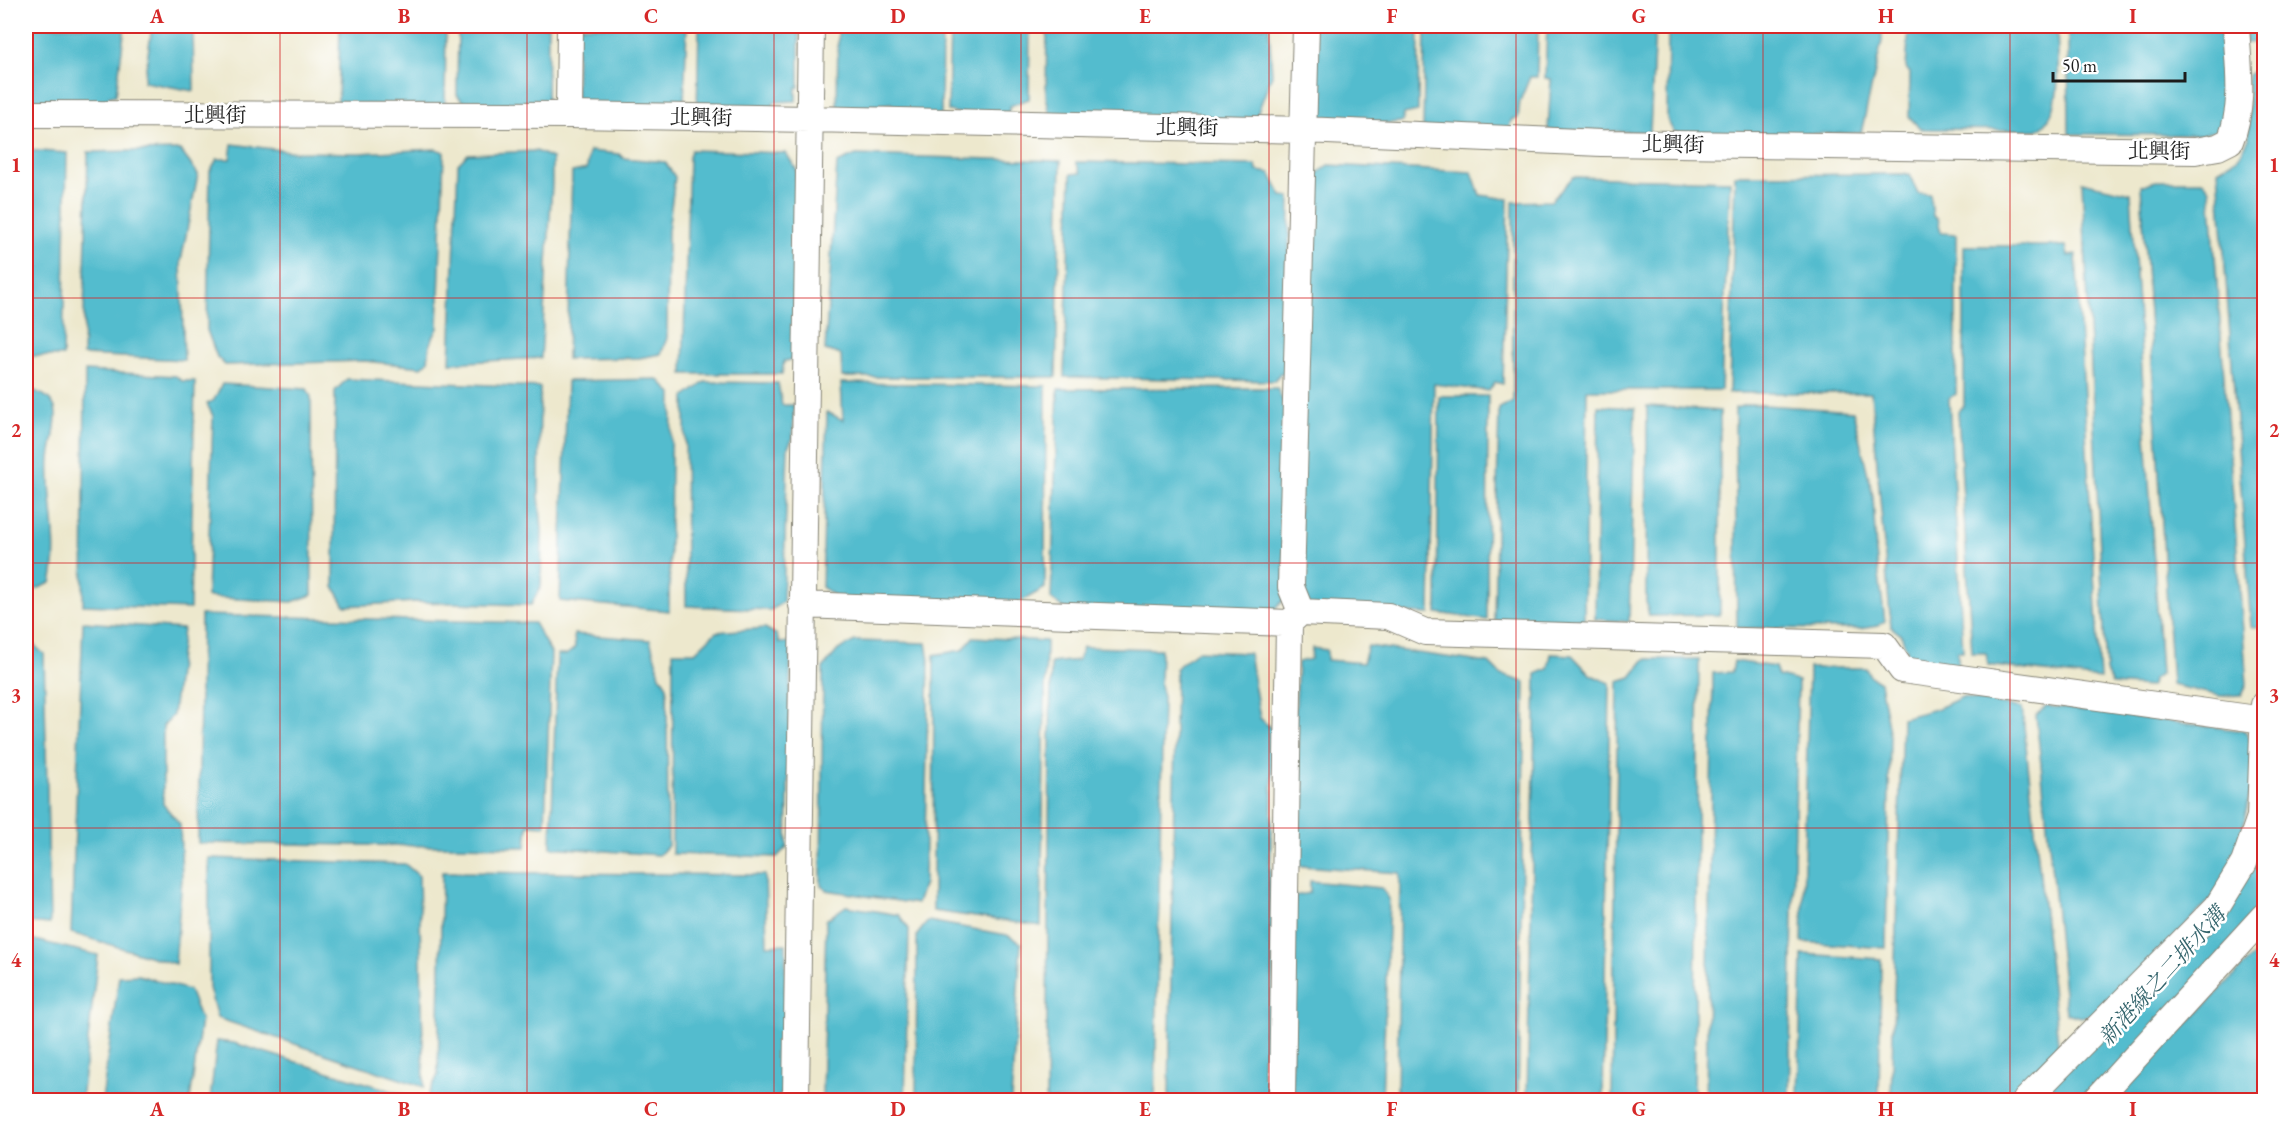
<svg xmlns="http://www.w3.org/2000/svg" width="2290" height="1126" viewBox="0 0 2290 1126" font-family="'EB Garamond','Noto Serif TC',serif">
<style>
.water{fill:#52bcce;stroke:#376c75;stroke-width:1.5}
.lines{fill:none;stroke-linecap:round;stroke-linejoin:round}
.minor-casing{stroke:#848274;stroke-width:28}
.minor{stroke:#fff;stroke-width:26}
.grid{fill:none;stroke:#d62828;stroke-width:1.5;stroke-opacity:0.55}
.labels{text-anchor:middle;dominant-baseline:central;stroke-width:5;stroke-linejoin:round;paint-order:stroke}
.street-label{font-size:21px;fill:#1c1c1c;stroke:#fff}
.water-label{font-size:22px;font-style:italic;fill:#34646c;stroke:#fff}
.neatline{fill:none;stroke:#d62828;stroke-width:2}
.grid-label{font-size:20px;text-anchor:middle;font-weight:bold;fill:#d62828}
</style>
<rect width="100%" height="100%" fill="#fff"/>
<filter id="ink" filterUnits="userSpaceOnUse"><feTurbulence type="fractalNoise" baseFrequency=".0167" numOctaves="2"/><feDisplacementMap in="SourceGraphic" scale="12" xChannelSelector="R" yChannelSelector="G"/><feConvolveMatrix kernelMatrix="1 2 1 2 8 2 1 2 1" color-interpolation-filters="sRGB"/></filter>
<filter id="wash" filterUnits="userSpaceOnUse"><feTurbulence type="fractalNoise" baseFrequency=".008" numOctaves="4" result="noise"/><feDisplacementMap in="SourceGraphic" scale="24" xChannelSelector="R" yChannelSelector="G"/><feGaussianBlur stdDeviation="1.35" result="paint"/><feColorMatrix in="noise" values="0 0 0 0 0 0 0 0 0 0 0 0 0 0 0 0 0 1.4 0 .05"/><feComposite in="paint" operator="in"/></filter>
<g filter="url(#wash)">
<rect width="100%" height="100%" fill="#ede8cd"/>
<path class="water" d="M 28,26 L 125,26 L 116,95 L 108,97 L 105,108 L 26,106 L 26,48 Z
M 152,26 L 193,26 L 194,91 L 144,82 Z
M 340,26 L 446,26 L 445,106 L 338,105 Z
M 458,26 L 548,26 L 547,115 L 471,111 L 457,95 Z
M 577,26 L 687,26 L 684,102 L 576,116 Z
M 699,26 L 799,26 L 799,87 L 796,88 L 796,101 L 774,102 L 772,111 L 697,112 Z
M 838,26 L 942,26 L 941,120 L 902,120 L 891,103 L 837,113 Z
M 950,26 L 1030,26 L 1029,99 L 1010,106 L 1006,122 L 948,111 Z
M 1047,26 L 1269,26 L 1272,75 L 1253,125 L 1051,119 L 1046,96 Z
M 1308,26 L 1419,26 L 1418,111 L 1404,114 L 1403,122 L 1315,127 Z
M 1425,26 L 1538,26 L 1537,77 L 1530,77 L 1520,101 L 1518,118 L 1512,119 L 1507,132 L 1423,131 Z
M 1547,26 L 1655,26 L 1650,132 L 1548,130 L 1551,79 L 1545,78 Z
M 1668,26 L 1882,26 L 1882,41 L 1861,133 L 1684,135 L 1673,131 L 1667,119 Z
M 1909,26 L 2057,26 C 2057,54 2066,115 2037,130 L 1921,129 L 1909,117 L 1910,73 L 1906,68 Z
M 2068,26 L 2224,26 L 2224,121 L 2215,131 L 2200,135 L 2069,134 Z
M 2245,26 L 2264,26 L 2264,42 L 2246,43 Z
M 2264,65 L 2264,626 L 2251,627 L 2218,170 L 2238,158 L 2249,139 L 2248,75 Z
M 232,144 L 297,152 L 359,153 L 436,149 L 444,152 L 438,328 L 430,344 L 428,361 L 422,367 L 365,361 L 225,365 L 217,357 L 207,330 L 210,171 L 217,159 L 230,159 Z
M 26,150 L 67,153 L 63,356 L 26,356 Z
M 180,150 L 198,174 L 181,261 L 184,360 L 83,355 L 88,152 Z
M 691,150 L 786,153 L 796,169 L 794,360 L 784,361 L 782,374 L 683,374 L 689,157 Z
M 536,151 L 552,158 L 552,185 L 541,358 L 450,363 L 458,164 L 468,154 Z
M 589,151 L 619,154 L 623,158 L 665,162 L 675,177 L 668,231 L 667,338 L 661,354 L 639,358 L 567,359 L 572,172 L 587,169 Z
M 856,155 L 1061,161 L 1056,377 L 842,377 L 841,355 L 825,350 L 837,163 Z
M 1076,162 L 1256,165 L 1257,171 L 1270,173 L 1282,196 L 1290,197 L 1287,374 L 1280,373 L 1275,381 L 1064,377 L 1071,174 L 1081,173 Z
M 1328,165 L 1472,172 L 1480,195 L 1508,199 L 1503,384 L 1495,382 L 1489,391 L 1434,384 L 1430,614 L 1311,610 L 1298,591 L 1305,183 Z
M 1909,174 L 1918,193 L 1930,194 L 1933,216 L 1938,219 L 1941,233 L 1956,234 L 1956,394 L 1949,399 L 1963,651 L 1957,651 L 1959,666 L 1909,656 L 1901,635 L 1891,627 L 1871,393 L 1729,393 L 1735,175 Z
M 1573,177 L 1730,181 L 1721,390 L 1587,390 L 1584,620 L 1494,620 L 1499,408 L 1513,401 L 1513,202 L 1551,201 Z
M 2155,181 L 2204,181 L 2210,189 L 2247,685 L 2242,695 L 2220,696 L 2172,685 L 2141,186 Z
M 2082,182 L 2131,193 L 2161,674 L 2153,680 L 2150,687 L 2112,684 L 2106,672 Z
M 1964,246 L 2066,246 L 2068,256 L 2076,255 L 2100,679 L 1988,665 L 1986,653 L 1972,653 L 1958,411 L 1964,406 Z
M 85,371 L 176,376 L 182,381 L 195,381 L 190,609 L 83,605 Z
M 347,379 L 540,387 L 539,495 L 542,531 L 541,586 L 531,605 L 416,602 L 345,606 L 334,587 L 335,391 Z
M 658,379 L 672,394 L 669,611 L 560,601 L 567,381 Z
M 705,382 L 778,383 L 782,405 L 794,405 L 793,438 L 788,447 L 783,602 L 771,610 L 686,606 L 685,397 Z
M 841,383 L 1046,386 L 1045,588 L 1006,610 L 844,602 L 822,587 L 827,412 L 843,420 Z
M 222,384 L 307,389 L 311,397 L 312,595 L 292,602 L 207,597 L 213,416 L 207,404 L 214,400 Z
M 26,388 C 39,393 50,395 55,408 C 59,419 51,446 50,459 C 47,500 61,543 51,583 L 32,591 L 26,591 Z
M 1277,388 L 1286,408 L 1284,600 L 1268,616 L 1068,611 L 1051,599 L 1058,389 Z
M 1439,396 L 1488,396 L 1487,620 L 1437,613 Z
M 1750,404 L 1853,411 L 1873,496 L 1876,553 L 1885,621 L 1878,626 L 1860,629 L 1737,628 L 1735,408 Z
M 1598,406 L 1635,408 L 1629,622 L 1595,619 Z
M 1647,406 L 1720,411 L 1720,615 L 1649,616 L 1646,601 Z
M 201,615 L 534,623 L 551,653 L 545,826 L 528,825 L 526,847 L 198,843 Z
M 83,622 L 183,629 L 173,715 L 163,726 L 163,804 L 180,824 L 182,878 L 175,964 L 71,933 Z
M 765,628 L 777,635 L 779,643 L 791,642 L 787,847 L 777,857 L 672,854 L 673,652 L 695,652 L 716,632 Z
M 574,634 L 650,640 L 660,675 L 667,686 L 668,846 L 659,855 L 551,847 L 557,655 L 566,655 L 575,648 Z
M 973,637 L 1046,641 L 1041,926 L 933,911 L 934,655 L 963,650 Z
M 26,638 L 44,654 L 50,924 L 26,922 Z
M 855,641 L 926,643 L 929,660 L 924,883 L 917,904 L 826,890 L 821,886 L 823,668 L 838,650 Z
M 1368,646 L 1489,663 L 1501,675 L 1525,682 L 1518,1100 L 1397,1100 L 1400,873 L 1288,865 L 1298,662 L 1311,659 L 1312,648 L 1327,650 L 1327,660 L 1363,663 Z
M 1083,647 L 1161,649 L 1160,685 L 1163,697 L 1155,1100 L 1046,1100 L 1051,663 L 1078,660 Z
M 1197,651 L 1249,653 L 1260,718 L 1274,731 L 1270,877 L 1273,943 L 1271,1100 L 1169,1100 L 1176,668 Z
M 1551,654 L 1572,655 L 1591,675 L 1610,683 L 1603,1100 L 1527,1100 L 1536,674 L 1548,669 Z
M 1645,659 L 1699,659 L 1694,1100 L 1612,1100 L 1618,681 L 1631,677 Z
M 1734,661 L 1775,667 L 1778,676 L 1798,681 L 1789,1100 L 1706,1100 L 1713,673 L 1732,672 Z
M 1809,668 L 1866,668 L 1870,676 L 1880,682 L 1890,737 L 1886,948 L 1802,942 Z
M 1962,697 L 2022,708 L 2059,1052 L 2018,1100 L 1891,1100 L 1902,718 L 1939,708 Z
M 2047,706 L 2245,731 L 2254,744 L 2253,779 L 2238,851 L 2217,893 L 2098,1015 L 2080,1017 L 2066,1013 L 2036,715 Z
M 2264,820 L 2264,898 L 2259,910 L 2091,1100 L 2038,1100 L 2223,909 Z
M 209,858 L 405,864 L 419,876 L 424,1087 L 217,1018 L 209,988 Z
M 442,872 L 765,875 L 767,945 L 786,944 L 783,1100 L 426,1100 L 438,1075 Z
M 1310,881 L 1382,888 L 1389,899 L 1382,1100 L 1291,1100 L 1294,896 L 1310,893 Z
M 846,906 L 899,915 L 909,929 L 905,1100 L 822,1100 L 826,920 Z
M 928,921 L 1007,935 L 1021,943 L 1011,1100 L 916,1100 L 917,935 Z
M 26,938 L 98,955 L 81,1100 L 26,1100 Z
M 2264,945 L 2264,1100 L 2113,1100 Z
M 1802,954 L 1881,959 L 1879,1100 L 1798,1100 Z
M 138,975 L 189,990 L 201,1020 L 190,1100 L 102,1100 L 119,976 Z
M 217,1041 L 234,1043 L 422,1100 L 210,1100 Z"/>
</g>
<g filter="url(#ink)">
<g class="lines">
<g class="minor-casing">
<path id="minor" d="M 26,114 L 569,115 L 809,119 L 1304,130 L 1601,143 L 2195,151 L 2218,147 L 2230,141 C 2245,105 2238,64 2236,26
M 569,115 L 570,26
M 802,605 L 1289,623
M 1301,612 L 1388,616 L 1425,632 L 1884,645 L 1902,670 L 2264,720
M 791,1100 L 796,1097 L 811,26
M 1282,1100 L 1289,623 L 1301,612 L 1291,587 L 1306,26
M 2026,1100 L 2217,907 L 2244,863 L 2260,817 L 2264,705
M 2096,1100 L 2264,916"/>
</g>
<use href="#minor" class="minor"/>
</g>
</g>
<path class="grid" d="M 280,26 L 280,1100M 527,26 L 527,1100M 774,26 L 774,1100M 1021,26 L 1021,1100M 1269,26 L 1269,1100M 1516,26 L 1516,1100M 1763,26 L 1763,1100M 2010,26 L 2010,1100M 26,298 L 2264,298M 26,563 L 2264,563M 26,828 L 2264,828"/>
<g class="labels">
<g class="street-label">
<text x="215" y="114">北興街</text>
<text transform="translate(701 117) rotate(1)">北興街</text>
<text transform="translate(1187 127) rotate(1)">北興街</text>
<text transform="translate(1673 144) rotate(1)">北興街</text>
<text x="2159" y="150">北興街</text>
</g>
<g class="water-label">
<text transform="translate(2162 976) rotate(-48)">新港線之二排水溝</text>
</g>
</g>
<rect width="2290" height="1126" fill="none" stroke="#fff" stroke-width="66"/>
<path d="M2053 72v9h132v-9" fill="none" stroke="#1c1c1c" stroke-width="3"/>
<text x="2062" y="72" font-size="18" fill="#1c1c1c" stroke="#ffffff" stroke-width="4.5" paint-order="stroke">50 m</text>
<rect x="33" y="33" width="2224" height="1060" class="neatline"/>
<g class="grid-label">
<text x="157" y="23">A</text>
<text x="404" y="23">B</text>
<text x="651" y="23">C</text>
<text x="898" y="23">D</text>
<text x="1145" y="23">E</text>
<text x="1392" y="23">F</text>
<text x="1639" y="23">G</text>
<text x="1886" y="23">H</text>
<text x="2133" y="23">I</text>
<text x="16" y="172">1</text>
<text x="2274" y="172">1</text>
<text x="16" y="437">2</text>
<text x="2274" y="437">2</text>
<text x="16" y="702">3</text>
<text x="2274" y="702">3</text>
<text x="16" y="967">4</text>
<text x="2274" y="967">4</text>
<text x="157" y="1116">A</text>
<text x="404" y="1116">B</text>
<text x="651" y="1116">C</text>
<text x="898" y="1116">D</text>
<text x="1145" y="1116">E</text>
<text x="1392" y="1116">F</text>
<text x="1639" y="1116">G</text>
<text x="1886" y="1116">H</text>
<text x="2133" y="1116">I</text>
</g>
</svg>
